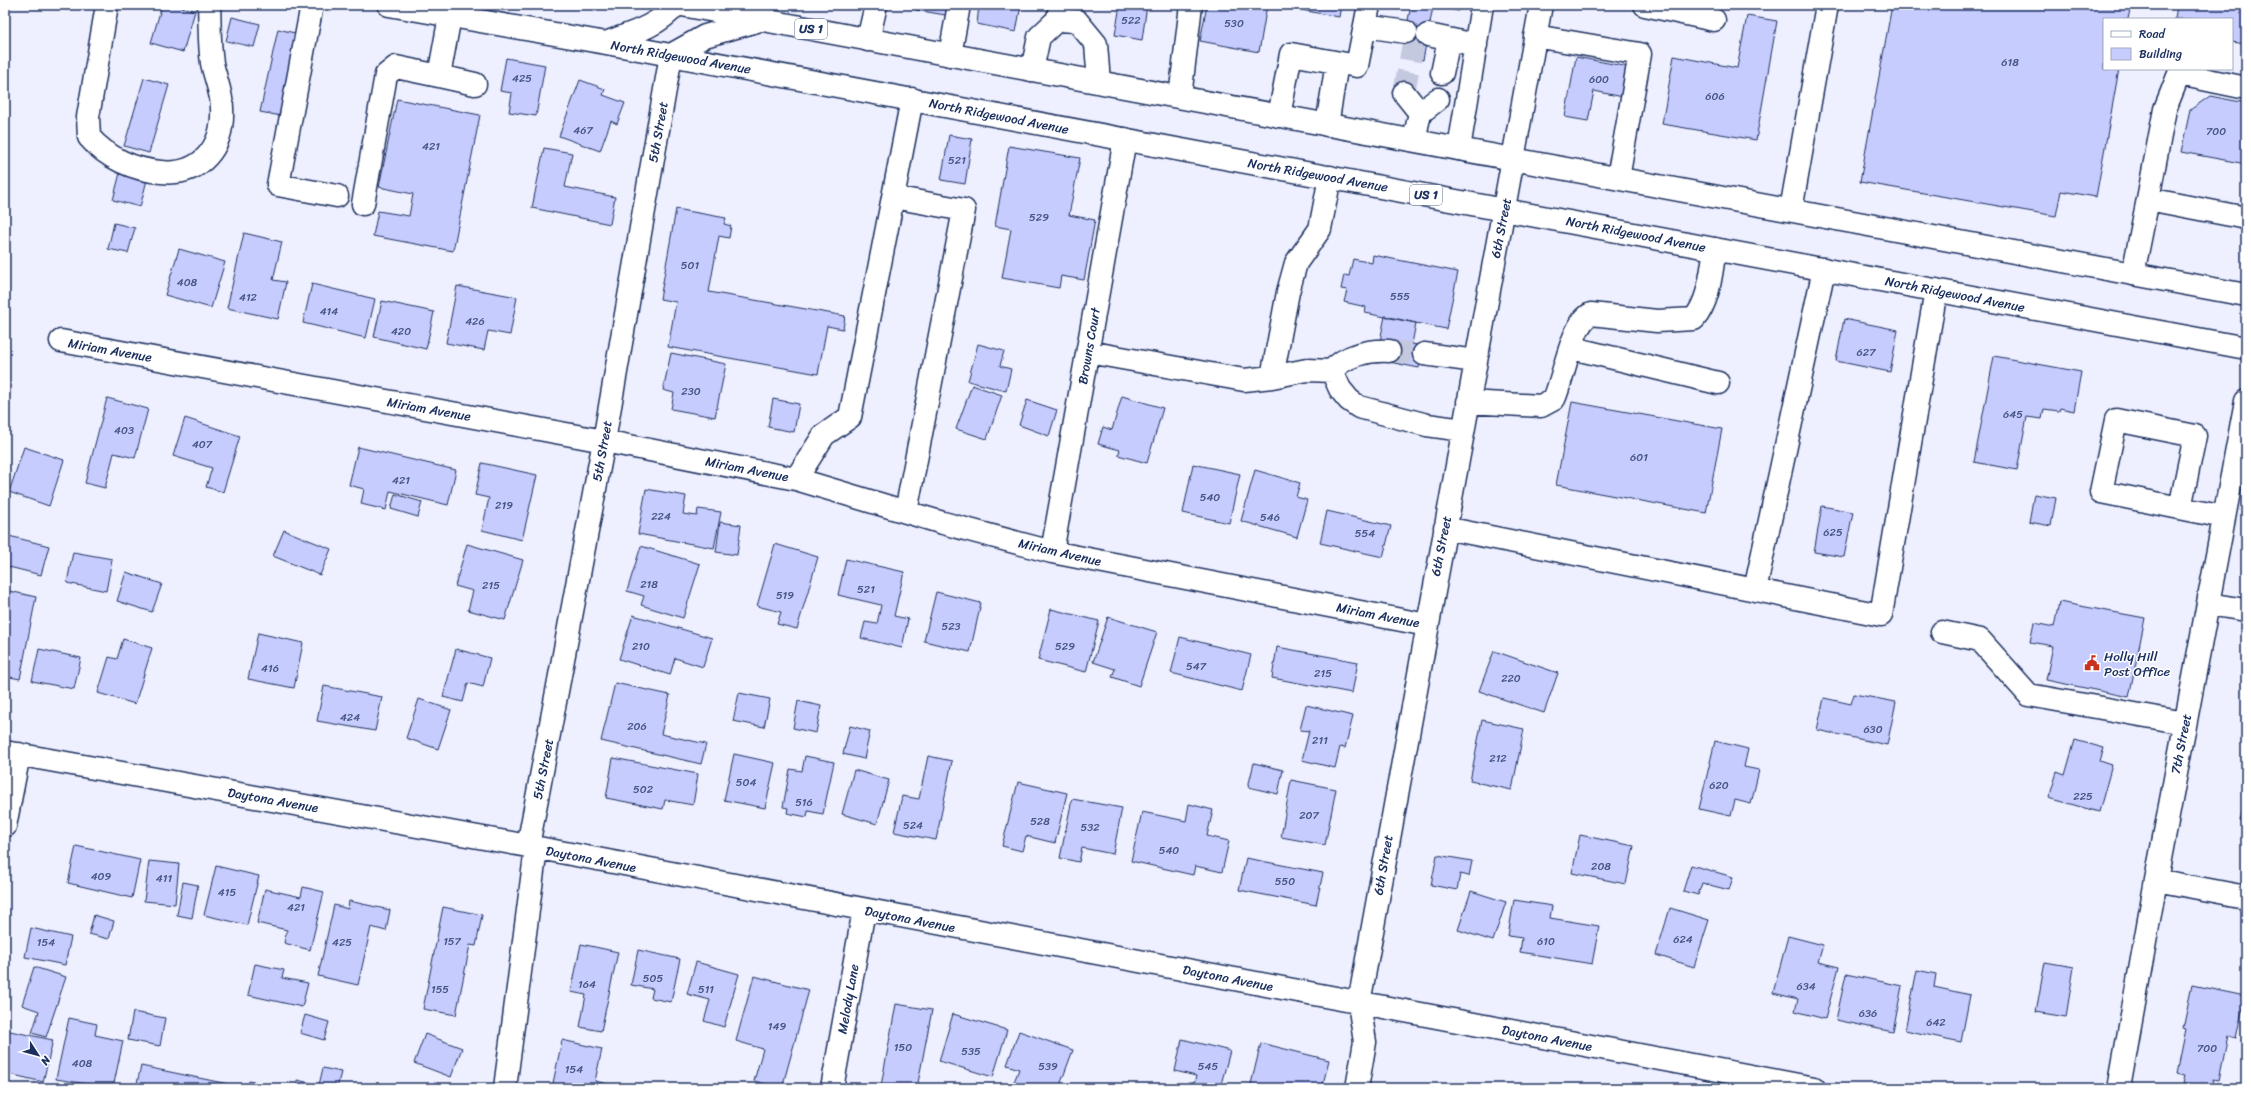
<svg xmlns="http://www.w3.org/2000/svg" width="2251" height="1093" viewBox="0 0 2251 1093" font-family="Sriracha,sans-serif">
<style>
.building{fill:#c7ccfe;stroke:#1b2f5e}
.lines{fill:none;stroke-linecap:round;stroke-linejoin:round}
.minor-tunnel{stroke:#c4c9df;stroke-width:22;stroke-dasharray:22 11;stroke-linecap:butt}
.minor-casing{stroke:#1b2f5e;stroke-width:25}
.major-casing{stroke:#1b2f5e;stroke-width:25}
.minor{stroke:#fff;stroke-width:22}
.major{stroke:#fff;stroke-width:22}
.labels{text-anchor:middle;dominant-baseline:central;stroke-width:3;stroke-linejoin:round;paint-order:stroke}
.number-label{font-size:11px;fill:#465686}
.shield{fill:#fff;stroke:#5f6d8e;stroke-width:1}
.shield-label{font-size:12px;font-weight:bold;fill:#1b2f5e}
.street-label{font-size:13px;fill:#1b2f5e;stroke:#fff}
.poi-label{font-size:13px;fill:#1b2f5e;stroke:#fff;text-anchor:start}
</style>
<rect width="100%" height="100%" fill="#eef0ff"/>
<filter id="ink" filterUnits="userSpaceOnUse"><feTurbulence type="fractalNoise" baseFrequency=".025" numOctaves="2"/><feDisplacementMap in="SourceGraphic" scale="8" xChannelSelector="R" yChannelSelector="G"/><feConvolveMatrix kernelMatrix="1 2 1 2 8 2 1 2 1" color-interpolation-filters="sRGB"/></filter>
<g filter="url(#ink)">
<path class="building" d="M 162,5 L 175,5 L 195,11 L 183,52 L 151,43 Z
M 916,5 L 953,5 L 951,16 L 916,10 Z
M 979,5 L 1021,5 L 1016,32 L 977,24 Z
M 1120,5 L 1147,5 L 1142,40 L 1115,35 Z
M 1207,5 L 1267,5 L 1259,52 L 1200,41 Z
M 1274,5 L 1341,5 L 1339,17 Z
M 1411,5 L 1433,7 L 1423,60 L 1401,56 Z
M 1424,5 L 1460,5 L 1459,11 Z
M 1892,5 L 2131,5 L 2128,19 L 2104,19 L 2104,69 L 2119,69 L 2096,197 L 2061,191 L 2056,216 L 1860,182 Z
M 2177,5 L 2246,5 L 2246,44 L 2232,42 L 2232,19 L 2175,19 Z
M 1747,16 L 1777,21 L 1756,140 L 1662,124 L 1674,56 L 1737,68 Z
M 232,17 L 260,24 L 254,47 L 226,41 Z
M 278,29 L 299,34 L 281,116 L 260,112 Z
M 1576,57 L 1629,67 L 1623,97 L 1594,91 L 1588,121 L 1565,117 Z
M 506,58 L 545,65 L 536,116 L 509,112 L 512,93 L 500,91 Z
M 144,78 L 169,85 L 149,153 L 124,146 Z
M 580,80 L 605,89 L 603,95 L 625,103 L 617,124 L 611,121 L 600,151 L 559,136 Z
M 2210,96 L 2246,103 L 2246,164 L 2181,152 L 2190,110 Z
M 397,99 L 480,115 L 453,251 L 373,236 L 378,211 L 409,216 L 413,194 L 379,187 Z
M 949,135 L 972,139 L 965,184 L 941,180 Z
M 1009,146 L 1080,158 L 1069,215 L 1095,220 L 1084,280 L 1061,276 L 1059,288 L 1002,278 L 1011,229 L 995,226 Z
M 544,148 L 572,153 L 565,187 L 615,197 L 610,224 L 532,208 Z
M 121,169 L 148,176 L 140,207 L 113,200 Z
M 676,209 L 726,218 L 724,224 L 731,226 L 729,238 L 719,236 L 709,292 L 845,316 L 843,329 L 827,326 L 818,374 L 668,347 L 676,302 L 660,299 Z
M 114,223 L 135,228 L 128,253 L 108,249 Z
M 244,233 L 282,242 L 273,280 L 286,282 L 278,319 L 227,308 Z
M 179,249 L 225,262 L 211,308 L 165,295 Z
M 1373,255 L 1458,272 L 1446,329 L 1365,313 L 1366,307 L 1344,302 L 1347,290 L 1341,289 L 1344,275 L 1349,276 L 1353,259 L 1372,263 Z
M 312,284 L 375,299 L 366,338 L 303,323 Z
M 457,286 L 517,297 L 510,335 L 488,331 L 484,350 L 446,343 Z
M 382,301 L 434,312 L 426,349 L 374,337 Z
M 1385,316 L 1416,323 L 1412,344 L 1424,346 L 1419,368 L 1389,362 L 1380,341 Z
M 1844,319 L 1898,330 L 1890,372 L 1836,361 Z
M 978,344 L 1004,351 L 1000,366 L 1011,369 L 1006,391 L 968,381 Z
M 671,353 L 726,364 L 715,417 L 671,409 L 674,393 L 663,390 Z
M 1994,356 L 2081,372 L 2074,411 L 2060,408 L 2059,411 L 2044,409 L 2042,419 L 2027,417 L 2017,470 L 1974,462 Z
M 972,385 L 1002,395 L 987,439 L 956,429 Z
M 1122,396 L 1163,408 L 1147,463 L 1118,455 L 1120,450 L 1098,444 L 1103,427 L 1112,430 Z
M 107,398 L 148,409 L 135,458 L 114,453 L 105,488 L 85,483 Z
M 773,399 L 799,404 L 794,432 L 768,427 Z
M 1027,400 L 1057,410 L 1049,436 L 1019,425 Z
M 1572,402 L 1722,429 L 1706,513 L 1556,485 Z
M 185,418 L 240,436 L 223,492 L 206,487 L 212,468 L 173,456 Z
M 24,447 L 64,460 L 49,506 L 9,492 Z
M 358,447 L 456,470 L 448,505 L 390,491 L 386,510 L 361,504 L 364,489 L 349,485 Z
M 482,463 L 537,475 L 522,540 L 482,530 L 489,498 L 475,495 Z
M 1193,464 L 1240,474 L 1229,523 L 1183,513 Z
M 1255,470 L 1300,483 L 1296,497 L 1307,500 L 1297,537 L 1241,521 Z
M 646,489 L 686,496 L 683,514 L 697,516 L 698,509 L 721,512 L 714,548 L 638,534 Z
M 395,494 L 422,502 L 418,517 L 391,509 Z
M 2034,494 L 2056,498 L 2051,526 L 2029,522 Z
M 1822,506 L 1853,512 L 1844,557 L 1814,552 Z
M 1327,511 L 1391,526 L 1383,557 L 1320,543 Z
M 720,522 L 741,525 L 737,555 L 716,552 Z
M 284,530 L 331,549 L 320,575 L 273,556 Z
M 5,535 L 49,546 L 41,575 L 5,566 Z
M 467,544 L 523,560 L 505,620 L 468,610 L 473,591 L 455,586 Z
M 775,544 L 818,557 L 797,629 L 777,624 L 781,612 L 757,606 Z
M 641,546 L 700,564 L 683,618 L 641,605 L 644,596 L 627,591 Z
M 73,552 L 112,559 L 106,591 L 67,583 Z
M 846,559 L 904,572 L 894,616 L 908,619 L 902,648 L 861,638 L 865,622 L 877,624 L 881,605 L 838,595 Z
M 126,572 L 162,584 L 152,612 L 117,601 Z
M 5,590 L 36,597 L 20,679 L 5,676 Z
M 936,592 L 981,603 L 970,652 L 924,641 Z
M 2059,602 L 2145,618 L 2129,697 L 2046,680 L 2053,646 L 2030,642 L 2034,623 L 2054,627 Z
M 1051,609 L 1099,621 L 1086,672 L 1038,660 Z
M 633,615 L 712,638 L 703,667 L 675,658 L 670,675 L 619,659 Z
M 1108,617 L 1157,632 L 1139,686 L 1112,677 L 1115,669 L 1093,662 Z
M 258,633 L 303,643 L 294,688 L 248,679 Z
M 1180,637 L 1251,655 L 1242,691 L 1171,673 Z
M 123,639 L 152,648 L 135,704 L 98,693 L 109,657 L 117,659 Z
M 1277,647 L 1358,662 L 1352,693 L 1272,678 Z
M 39,649 L 81,658 L 74,689 L 32,681 Z
M 456,649 L 490,658 L 483,687 L 468,683 L 463,702 L 443,697 Z
M 1494,651 L 1558,673 L 1544,713 L 1479,691 Z
M 615,683 L 670,695 L 661,734 L 706,744 L 701,764 L 601,741 Z
M 324,686 L 382,697 L 375,731 L 317,721 Z
M 739,693 L 770,699 L 764,727 L 733,721 Z
M 1854,694 L 1896,702 L 1887,745 L 1817,730 L 1824,698 L 1851,704 Z
M 419,699 L 451,710 L 438,749 L 406,738 Z
M 798,701 L 821,706 L 816,733 L 793,728 Z
M 1306,705 L 1353,716 L 1345,748 L 1340,747 L 1335,768 L 1302,760 L 1309,731 L 1300,730 Z
M 1482,720 L 1524,729 L 1512,790 L 1470,781 Z
M 850,726 L 870,731 L 864,759 L 843,754 Z
M 2075,740 L 2104,748 L 2100,761 L 2112,765 L 2099,812 L 2049,798 L 2057,772 L 2065,775 Z
M 1715,741 L 1748,749 L 1744,767 L 1759,770 L 1751,804 L 1735,800 L 1731,816 L 1699,809 Z
M 734,754 L 775,763 L 765,808 L 724,800 Z
M 805,756 L 834,762 L 823,814 L 808,811 L 807,817 L 787,813 L 788,808 L 783,807 L 790,769 L 802,771 Z
M 928,756 L 952,761 L 936,840 L 894,832 L 902,796 L 919,799 Z
M 613,758 L 698,774 L 693,805 L 665,800 L 663,809 L 606,798 Z
M 1254,763 L 1283,770 L 1278,794 L 1248,787 Z
M 854,770 L 889,780 L 877,824 L 842,814 Z
M 1291,780 L 1336,789 L 1325,845 L 1281,837 Z
M 1018,782 L 1067,793 L 1055,843 L 1026,836 L 1022,851 L 1002,846 Z
M 2246,794 L 2246,822 L 2240,821 Z
M 1072,799 L 1122,808 L 1113,854 L 1082,848 L 1079,862 L 1060,858 Z
M 1189,804 L 1213,810 L 1207,836 L 1229,841 L 1222,872 L 1195,866 L 1193,875 L 1131,861 L 1142,812 L 1186,821 Z
M 1580,835 L 1634,846 L 1626,884 L 1572,873 Z
M 76,846 L 140,860 L 132,898 L 68,883 Z
M 1437,855 L 1472,861 L 1469,876 L 1460,874 L 1457,890 L 1431,885 Z
M 1246,858 L 1323,873 L 1316,905 L 1239,890 Z
M 149,861 L 179,864 L 175,904 L 144,901 Z
M 1691,865 L 1733,877 L 1729,890 L 1702,883 L 1698,895 L 1683,891 Z
M 216,866 L 259,876 L 247,925 L 204,915 Z
M 183,882 L 198,885 L 192,918 L 177,915 Z
M 303,887 L 324,892 L 310,950 L 284,943 L 287,930 L 257,923 L 265,889 L 301,897 Z
M 1471,891 L 1506,902 L 1493,941 L 1458,930 Z
M 1514,900 L 1552,906 L 1550,918 L 1599,926 L 1592,964 L 1520,952 L 1522,938 L 1508,936 Z
M 349,901 L 390,910 L 386,931 L 371,927 L 358,985 L 318,976 L 334,905 L 348,909 Z
M 443,907 L 482,915 L 476,946 L 470,945 L 456,1015 L 423,1009 Z
M 1670,908 L 1709,920 L 1694,967 L 1656,955 Z
M 94,915 L 114,921 L 109,939 L 89,934 Z
M 31,928 L 71,937 L 65,965 L 25,957 Z
M 1788,936 L 1823,945 L 1818,962 L 1839,967 L 1825,1019 L 1795,1011 L 1798,999 L 1773,993 Z
M 581,944 L 618,952 L 601,1031 L 580,1027 L 586,995 L 571,992 Z
M 638,950 L 680,959 L 671,1002 L 651,998 L 653,989 L 631,985 Z
M 696,962 L 739,974 L 724,1027 L 704,1021 L 710,1000 L 687,994 Z
M 2045,962 L 2074,967 L 2066,1017 L 2036,1012 Z
M 255,964 L 284,970 L 282,978 L 308,983 L 302,1007 L 248,995 Z
M 34,967 L 66,977 L 46,1037 L 32,1033 L 39,1011 L 22,1005 Z
M 1917,970 L 1936,974 L 1934,987 L 1970,995 L 1961,1042 L 1905,1030 Z
M 1846,974 L 1902,986 L 1893,1032 L 1836,1020 Z
M 754,976 L 809,990 L 782,1088 L 754,1081 L 763,1049 L 736,1041 Z
M 2192,985 L 2245,996 L 2236,1038 L 2228,1036 L 2219,1080 L 2214,1079 L 2212,1088 L 2183,1083 L 2185,1075 L 2177,1073 L 2186,1029 L 2183,1028 Z
M 896,1004 L 932,1010 L 917,1088 L 881,1086 Z
M 133,1012 L 165,1018 L 160,1046 L 128,1040 Z
M 953,1014 L 1007,1030 L 993,1077 L 939,1061 Z
M 305,1015 L 329,1022 L 324,1040 L 300,1033 Z
M 69,1018 L 97,1024 L 95,1035 L 123,1041 L 113,1088 L 56,1079 Z
M 5,1030 L 53,1040 L 43,1082 L 5,1073 Z
M 1019,1031 L 1073,1050 L 1059,1088 L 1030,1088 L 1014,1082 L 1019,1069 L 1007,1065 Z
M 425,1034 L 462,1048 L 451,1077 L 414,1063 Z
M 1182,1039 L 1230,1051 L 1220,1088 L 1193,1088 L 1196,1076 L 1175,1071 Z
M 562,1040 L 602,1049 L 595,1081 L 625,1088 L 552,1088 Z
M 1261,1043 L 1329,1060 L 1322,1088 L 1250,1088 Z
M 141,1066 L 228,1084 L 227,1088 L 136,1088 Z
M 323,1068 L 341,1072 L 337,1088 L 296,1088 L 297,1080 L 319,1085 Z
M 249,1081 L 281,1088 L 247,1088 Z"/>
<g class="lines">
<path class="minor-tunnel" d="M 1404,93 L 1415,33 L 1428,35
M 1389,351 L 1424,354"/>
<g class="minor-casing">
<path id="minor" d="M 107,5 L 88,117 L 89,137 C 107,158 134,170 161,172 C 201,176 224,147 222,108 C 222,93 215,78 212,63 C 209,44 210,24 209,5
M 312,5 L 278,185 L 337,196
M 1645,5 L 1714,20
M 762,20 L 765,5
M 1057,20 L 1077,21 L 1096,44 L 1099,82
M 1365,26 L 1406,32
M 1428,35 L 1476,45
M 1535,36 L 1640,54 L 1618,178
M 868,40 L 876,5
M 950,55 L 959,5
M 1032,70 L 1039,37 L 1057,20 L 1061,6
M 1442,73 L 1449,40
M 439,76 L 475,84
M 1404,93 L 1420,113
M 1180,97 L 1191,5
M 1279,116 L 1291,54 L 1357,66 L 1369,5
M 1327,125 L 1337,63
M 1414,140 L 1420,113 L 1438,99
M 1459,149 L 1482,5
M 2148,199 L 2165,109 L 2179,74 L 2246,88
M 363,204 L 386,75 L 396,67 L 439,76 L 450,16
M 1791,210 L 1827,5
M 2133,274 L 2148,199 L 2246,218
M 61,341 L 604,441 L 796,479 L 943,523 L 1052,552 L 1427,625
M 1572,348 L 1718,383
M 1088,352 L 1244,380 L 1272,377 L 1307,370 L 1332,371 L 1340,389 L 1349,400 L 1359,407 L 1427,425 L 1463,430
M 1424,354 L 1476,361
M 1332,371 C 1344,355 1370,350 1389,351
M 1272,377 L 1288,292 L 1296,263 L 1320,229 L 1330,177
M 1468,402 L 1541,406 L 1554,399 C 1564,378 1571,324 1591,314 L 1657,321 L 1694,319 C 1710,300 1711,272 1715,249
M 796,479 L 824,435 L 850,417 L 893,197
M 2180,508 L 2195,436 L 2116,420 L 2101,492 L 2224,517
M 906,512 L 964,210 L 893,197 L 912,99
M 1445,528 L 1881,615 L 1936,290
M 1052,552 L 1125,139
M 1755,590 L 1824,269
M 2208,604 L 2246,610
M 1942,632 L 1980,640 L 2029,695 L 2185,723
M 5,752 L 528,846 L 1814,1088
M 5,826 L 19,754
M 528,846 L 604,441 L 671,55
M 2156,880 L 2246,897
M 505,1088 L 536,848
M 832,1088 L 864,910
M 1357,1088 L 1365,1042 L 1359,1003 L 1541,5
M 2119,1088 L 2156,880 L 2246,401"/>
</g>
<g class="major-casing">
<path id="major" d="M 389,5 L 606,43 L 2246,348
M 682,5 L 2246,295
M 608,42 C 633,33 658,26 676,5
M 671,55 L 705,36 L 757,21"/>
</g>
<use href="#minor" class="minor"/>
<use href="#major" class="major"/>
</g>
</g>
<defs>
<g id="civic-bare" transform="scale(1.2)"><path d="M-.6-6.5H3V-4.5H.6V-3L4-1V1h2V6H-6V1h2V-1L-.6-3ZM-1.2 2.5V6h2.4V2.5Z" fill="#c8321e" stroke="#fff" stroke-width="2.5" paint-order="stroke"/></g>
</defs>
<g fill-rule="evenodd">
<use href="#civic-bare" x="2092" y="663"/>
</g>
<g class="labels">
<g class="number-label">
<text x="1131" y="20">522</text>
<text x="1234" y="23">530</text>
<text x="2010" y="62">618</text>
<text x="522" y="78">425</text>
<text x="1599" y="79">600</text>
<text x="1715" y="96">606</text>
<text x="583" y="130">467</text>
<text x="2216" y="131">700</text>
<text x="431" y="146">421</text>
<text x="957" y="160">521</text>
<text x="1039" y="217">529</text>
<text x="690" y="265">501</text>
<text x="187" y="282">408</text>
<text x="1400" y="296">555</text>
<text x="248" y="297">412</text>
<text x="329" y="311">414</text>
<text x="475" y="321">426</text>
<text x="401" y="331">420</text>
<text x="1866" y="352">627</text>
<text x="691" y="391">230</text>
<text x="2013" y="414">645</text>
<text x="124" y="430">403</text>
<text x="202" y="444">407</text>
<text x="1639" y="457">601</text>
<text x="401" y="480">421</text>
<text x="1210" y="497">540</text>
<text x="504" y="505">219</text>
<text x="661" y="516">224</text>
<text x="1270" y="517">546</text>
<text x="1833" y="532">625</text>
<text x="1365" y="533">554</text>
<text x="649" y="584">218</text>
<text x="491" y="585">215</text>
<text x="866" y="589">521</text>
<text x="785" y="595">519</text>
<text x="951" y="626">523</text>
<text x="641" y="646">210</text>
<text x="1065" y="646">529</text>
<text x="1196" y="666">547</text>
<text x="270" y="668">416</text>
<text x="1323" y="673">215</text>
<text x="1511" y="678">220</text>
<text x="350" y="717">424</text>
<text x="637" y="726">206</text>
<text x="1873" y="729">630</text>
<text x="1320" y="740">211</text>
<text x="1498" y="758">212</text>
<text x="746" y="782">504</text>
<text x="1719" y="785">620</text>
<text x="643" y="789">502</text>
<text x="2083" y="796">225</text>
<text x="804" y="802">516</text>
<text x="1309" y="815">207</text>
<text x="1040" y="821">528</text>
<text x="913" y="825">524</text>
<text x="1090" y="827">532</text>
<text x="1169" y="850">540</text>
<text x="1601" y="866">208</text>
<text x="101" y="876">409</text>
<text x="164" y="878">411</text>
<text x="1285" y="881">550</text>
<text x="227" y="892">415</text>
<text x="296" y="907">421</text>
<text x="1683" y="939">624</text>
<text x="452" y="941">157</text>
<text x="1546" y="941">610</text>
<text x="46" y="942">154</text>
<text x="342" y="942">425</text>
<text x="653" y="978">505</text>
<text x="587" y="984">164</text>
<text x="1806" y="986">634</text>
<text x="440" y="989">155</text>
<text x="706" y="989">511</text>
<text x="1868" y="1013">636</text>
<text x="1936" y="1022">642</text>
<text x="777" y="1026">149</text>
<text x="903" y="1047">150</text>
<text x="2207" y="1048">700</text>
<text x="971" y="1051">535</text>
<text x="82" y="1063">408</text>
<text x="1048" y="1066">539</text>
<text x="1208" y="1066">545</text>
<text x="574" y="1069">154</text>
</g>
<g class="shield">
<rect x="795" y="19" width="32" height="20" rx="3"/>
<rect x="1410" y="185" width="32" height="20" rx="3"/>
</g>
<g class="shield-label">
<text x="811" y="29">US 1</text>
<text x="1426" y="195">US 1</text>
</g>
<g class="street-label">
<text transform="translate(681 57) rotate(10)">North Ridgewood Avenue</text>
<text transform="translate(999 116) rotate(11)">North Ridgewood Avenue</text>
<text transform="translate(658 132) rotate(-80)">5th Street</text>
<text transform="translate(1318 175) rotate(10)">North Ridgewood Avenue</text>
<text transform="translate(1501 228) rotate(-79)">6th Street</text>
<text transform="translate(1636 234) rotate(11)">North Ridgewood Avenue</text>
<text transform="translate(1955 294) rotate(11)">North Ridgewood Avenue</text>
<text transform="translate(1089 346) rotate(-80)">Browns Court</text>
<text transform="translate(110 350) rotate(10)">Miriam Avenue</text>
<text transform="translate(429 409) rotate(10)">Miriam Avenue</text>
<text transform="translate(602 451) rotate(-80)">5th Street</text>
<text transform="translate(747 469) rotate(11)">Miriam Avenue</text>
<text transform="translate(1441 546) rotate(-79)">6th Street</text>
<text transform="translate(1060 552) rotate(13)">Miriam Avenue</text>
<text transform="translate(1378 615) rotate(11)">Miriam Avenue</text>
<text transform="translate(2181 744) rotate(-79)">7th Street</text>
<text transform="translate(543 769) rotate(-79)">5th Street</text>
<text transform="translate(273 800) rotate(10)">Daytona Avenue</text>
<text transform="translate(591 859) rotate(11)">Daytona Avenue</text>
<text transform="translate(1383 865) rotate(-80)">6th Street</text>
<text transform="translate(910 919) rotate(11)">Daytona Avenue</text>
<text transform="translate(1228 978) rotate(11)">Daytona Avenue</text>
<text transform="translate(848 999) rotate(-80)">Melody Lane</text>
<text transform="translate(1547 1038) rotate(11)">Daytona Avenue</text>
</g>
<g class="poi-label">
<text x="2104" y="656">Holly Hill<tspan x="2104" dy="15">Post Office</tspan></text>
</g>
</g>
<rect width="2251" height="1093" fill="none" stroke="#fff" stroke-width="20"/>
<rect x="10" y="10" width="2231" height="1073" fill="none" stroke="#1b2f5e" stroke-width="1.5" filter="url(#ink)"/>
<rect x="2103" y="18" width="130" height="52" fill="#ffffff" stroke="#a4acbf"/>
<rect x="2111" y="31" width="20" height="6" fill="#ffffff" stroke="#a4acbf"/>
<text x="2139" y="38" font-size="12" fill="#1b2f5e">Road</text>
<rect x="2111" y="48" width="20" height="12" fill="#c7ccfe" stroke="#a4acbf"/>
<text x="2139" y="58" font-size="12" fill="#1b2f5e">Building</text>
<g transform="translate(38 1055) rotate(126)" stroke="#ffffff" stroke-width="3" paint-order="stroke">
<path d="M0-3L7 15L0 10L-7 15Z" fill="#1b2f5e"/>
<text y="-6" font-size="11" font-weight="bold" text-anchor="middle" fill="#1b2f5e">N</text>
</g>
</svg>
